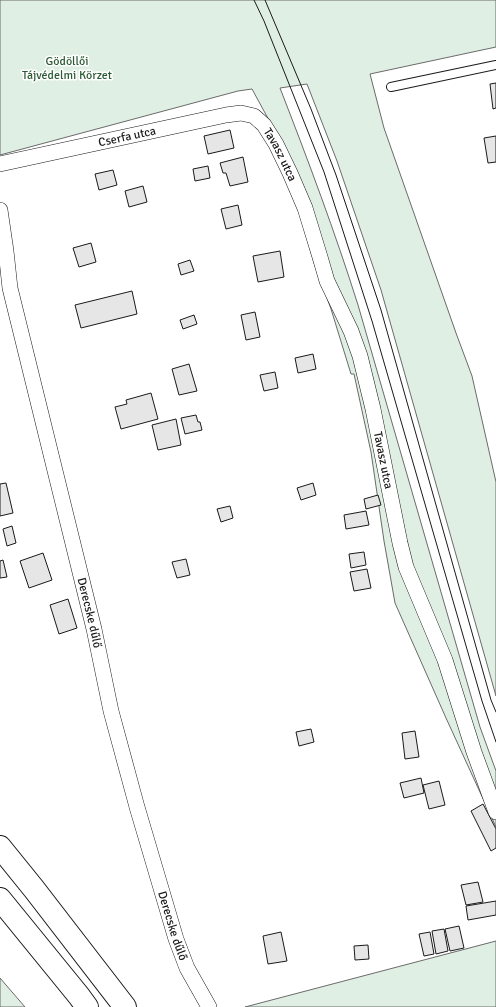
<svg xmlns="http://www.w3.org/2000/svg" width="496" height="1007" viewBox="0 0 496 1007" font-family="Signika,sans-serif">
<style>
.green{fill:#e0efe3;stroke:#6a6a6a}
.building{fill:#e6e6e6;stroke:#1a1a1a}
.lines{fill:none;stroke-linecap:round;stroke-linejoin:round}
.service-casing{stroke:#1a1a1a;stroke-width:10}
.minor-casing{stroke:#1a1a1a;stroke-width:16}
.motorway-casing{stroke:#1a1a1a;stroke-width:24}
.service{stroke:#fff;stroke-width:8}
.minor{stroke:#fff;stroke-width:15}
.motorway{stroke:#fff;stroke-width:22}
.tram{stroke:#1a1a1a;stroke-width:1}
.labels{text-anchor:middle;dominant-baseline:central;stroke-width:3;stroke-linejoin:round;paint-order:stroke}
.park-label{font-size:12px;fill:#2b5a34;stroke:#fff}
.street-label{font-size:12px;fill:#1a1a1a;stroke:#fff}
</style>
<rect width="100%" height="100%" fill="#fff"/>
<path class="green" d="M 0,0 L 496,0 L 496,47 L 370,74 L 384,128 L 430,259 L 456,333 L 472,376 L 496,482 L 496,696 L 381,290 L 337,161 L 307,84 L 280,88 C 308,160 335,232 358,305 L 480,727 L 496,771 L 496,827 L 446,718 L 395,603 L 384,541 L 371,452 L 354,374 L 351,374 L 331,309 L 314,263 L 292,183 L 277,135 L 252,89 L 238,91 L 0,155 Z
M 496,941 L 496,1007 L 245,1007 Z
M 0,978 L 25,1007 L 0,1007 Z"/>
<path class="building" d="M 496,83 L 496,108 L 493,109 L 490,84 Z
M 230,130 L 234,148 L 208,154 L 204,136 Z
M 496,136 L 496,162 L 488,163 L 484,138 Z
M 243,157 L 248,182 L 230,186 L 226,173 L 223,173 L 220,163 Z
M 208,166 L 210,178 L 195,181 L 193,169 Z
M 113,170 L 117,185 L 99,190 L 95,174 Z
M 143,186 L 147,202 L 129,207 L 125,191 Z
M 238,205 L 242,225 L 226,229 L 221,209 Z
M 91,243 L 96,262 L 79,267 L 73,248 Z
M 280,251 L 284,277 L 258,282 L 253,256 Z
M 190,260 L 194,271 L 181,275 L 178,264 Z
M 132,291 L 137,314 L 81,328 L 75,305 Z
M 255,312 L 260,337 L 246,340 L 241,315 Z
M 194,315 L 197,324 L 183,329 L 180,320 Z
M 313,354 L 316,369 L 298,373 L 295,358 Z
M 189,364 L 197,391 L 179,395 L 172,369 Z
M 275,372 L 278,388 L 264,391 L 260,375 Z
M 151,393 L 158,419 L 121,429 L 115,407 L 127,404 L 126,400 Z
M 196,415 L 198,422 L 200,422 L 202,430 L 185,434 L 181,418 Z
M 176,419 L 181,445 L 158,450 L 152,425 Z
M 6,483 L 13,513 L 0,516 L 0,484 Z
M 313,483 L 316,495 L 301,500 L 297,488 Z
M 378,495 L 381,505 L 366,509 L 364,499 Z
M 230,506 L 233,518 L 221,522 L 217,509 Z
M 366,511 L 369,525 L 346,529 L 344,515 Z
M 12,526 L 16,543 L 7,546 L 3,529 Z
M 364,552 L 366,565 L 351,568 L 349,554 Z
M 43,553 L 52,580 L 29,588 L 20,561 Z
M 186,559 L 190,575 L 177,578 L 172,562 Z
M 3,560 L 7,577 L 0,578 L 0,561 Z
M 367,569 L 371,588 L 354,591 L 350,572 Z
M 68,599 L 77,628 L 59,634 L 50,605 Z
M 311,729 L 314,742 L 299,746 L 296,732 Z
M 415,731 L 419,757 L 405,759 L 402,733 Z
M 421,778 L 424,793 L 404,798 L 400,783 Z
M 439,781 L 445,805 L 429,809 L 423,785 Z
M 483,804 L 496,829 L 496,848 L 491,851 L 471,811 Z
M 478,882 L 483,902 L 466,905 L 461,885 Z
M 496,901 L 496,915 L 468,920 L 466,906 Z
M 459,926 L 464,948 L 450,951 L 445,929 Z
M 444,929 L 448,951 L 436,954 L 432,931 Z
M 281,932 L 287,961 L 268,964 L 263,936 Z
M 430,932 L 434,954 L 424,956 L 419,934 Z
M 368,945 L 369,959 L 355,960 L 354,946 Z"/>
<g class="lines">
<g class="service-casing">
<path id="service" d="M 391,87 L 496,65"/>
</g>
<g class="minor-casing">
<g id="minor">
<path id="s1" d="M 0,164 L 226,115 L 241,113 L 254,116 L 264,125 L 276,144 L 290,173 L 305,208 L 320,257 L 327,281 L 351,331 L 360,356 L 373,409 L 400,543 L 406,567 L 445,660 L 474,752 L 496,812"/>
<path id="s2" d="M 0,210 L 6,251 L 10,288 L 94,629 L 111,711 L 137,807 L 176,939 L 187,968 L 209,1007"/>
</g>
</g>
<g class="motorway-casing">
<path id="motorway" d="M 0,847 L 34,889 L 125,1007
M 0,899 L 79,996 L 87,1007"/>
</g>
<use href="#service" class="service"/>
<use href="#minor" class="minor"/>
<use href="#motorway" class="motorway"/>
<path class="tram" d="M 254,0 L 264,21 L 324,172 L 372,321 L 482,701 L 496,742
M 265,0 L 311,109 L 336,175 L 381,310 L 491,700 L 496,712"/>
</g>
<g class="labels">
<g class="park-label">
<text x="67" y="61">Gödöllői<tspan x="67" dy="14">Tájvédelmi Körzet</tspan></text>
</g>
<g class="street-label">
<text stroke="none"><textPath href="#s1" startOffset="130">Cserfa utca</textPath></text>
<text stroke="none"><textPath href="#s1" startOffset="307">Tavasz utca</textPath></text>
<text stroke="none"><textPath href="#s1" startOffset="631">Tavasz utca</textPath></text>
<text stroke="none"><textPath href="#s2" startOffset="413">Derecske dűlő</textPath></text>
<text stroke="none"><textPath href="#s2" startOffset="737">Derecske dűlő</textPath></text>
</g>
</g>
</svg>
